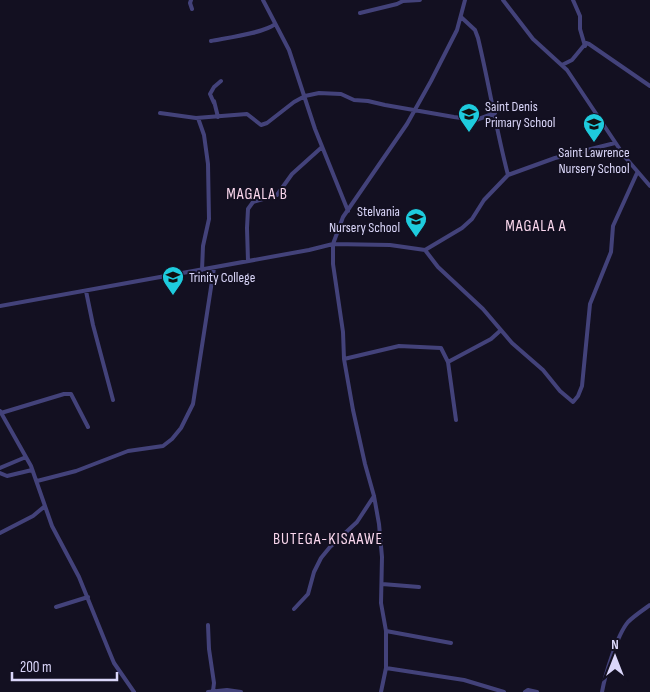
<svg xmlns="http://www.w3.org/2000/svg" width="650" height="692" viewBox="0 0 650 692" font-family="'Sofia Sans Condensed',sans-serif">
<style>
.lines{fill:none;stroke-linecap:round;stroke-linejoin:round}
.minor{stroke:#43427a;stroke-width:4}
.labels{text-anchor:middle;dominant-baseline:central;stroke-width:4;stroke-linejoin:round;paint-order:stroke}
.poi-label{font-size:14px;fill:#dad6f9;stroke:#131021;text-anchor:start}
.quarter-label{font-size:16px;letter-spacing:1px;fill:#fad7ed;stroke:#131021}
</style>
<rect width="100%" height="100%" fill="#131021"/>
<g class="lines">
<path class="minor" d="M 191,0 L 190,3 L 192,9
M 263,0 L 289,50 L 315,129 L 348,211
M 503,0 L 533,39 L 567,70 L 625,157 L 650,186
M 573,0 L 580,16 L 580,29 L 585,46
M 360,13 L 397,4 L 403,1 L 420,0
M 461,17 L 475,30 L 478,38 C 489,84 496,129 508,175
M 211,41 C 226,38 265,33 275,24
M 562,65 L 572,60 L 586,43 L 589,44 L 650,86
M 214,101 L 218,117
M 214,103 L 210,94 L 214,87 L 221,81
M 160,113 L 196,118 L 247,114 L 261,125 L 267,123 L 294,102 L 305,96 L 319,93 L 341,94 L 354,100 L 368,101 L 385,105 L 454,117 L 476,120 L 495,113
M 198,118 L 204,135 L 208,164 L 209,219 L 203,246 L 202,270
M 425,250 L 438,267 L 483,309 L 512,343 L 543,370 L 560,391 L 573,402 L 578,396 L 582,386 L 590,304 L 611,252 L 613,226 L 637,173
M 248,261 L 247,228 L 248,209 L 253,202 L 277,195 L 292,174 L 322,147
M 86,291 L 93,325 L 113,400
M 0,306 L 309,250 L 333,244 L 390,245 L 425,250 L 462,228 L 472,219 L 484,200 L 508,175 L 555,158 L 615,143
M 344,359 L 399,346 L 441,348 L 448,362 L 456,420
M 448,362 L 491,339 L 501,330
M 0,411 L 31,466 L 52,526 L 79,577 L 109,651 L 114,663 L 134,692
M 1,413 L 64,394 L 71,394 L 88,427
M 0,468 L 26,457
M 0,473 L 7,476 L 32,470
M 37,481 L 76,471 L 128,451 L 163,446 L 172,439 L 181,428 L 193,404 L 214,268
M 0,533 L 33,516 L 45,506
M 382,584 L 419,587
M 56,607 L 88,597
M 294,609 L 308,594 L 314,572 L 321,558 L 330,547 L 357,522 L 374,496
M 208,625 L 209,649 L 214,683 L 213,691
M 386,631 L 451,643
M 386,668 L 464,680 L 504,692
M 208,692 L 227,690 L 241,692
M 381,692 L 386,668 L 386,631 L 381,603 L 382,557 L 379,524 L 374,496 L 365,464 L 353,410 L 344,359 L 343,332 L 333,264 L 333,244 L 343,217 L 407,124 L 431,81 L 457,30 L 465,0
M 525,692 L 528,690 L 537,692
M 602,692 C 605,675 617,635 628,622 C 634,616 643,610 650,605"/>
</g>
<defs>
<g id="school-pin" transform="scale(1.125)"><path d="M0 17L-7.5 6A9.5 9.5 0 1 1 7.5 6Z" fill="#1ecbdd" stroke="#131021"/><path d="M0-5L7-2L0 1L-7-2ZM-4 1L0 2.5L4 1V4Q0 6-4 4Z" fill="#111"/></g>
</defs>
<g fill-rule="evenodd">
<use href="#school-pin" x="469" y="114"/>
<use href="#school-pin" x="594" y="124"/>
<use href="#school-pin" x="416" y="219"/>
<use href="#school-pin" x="173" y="277"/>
</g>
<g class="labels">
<g class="poi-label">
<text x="485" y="106">Saint Denis<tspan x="485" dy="16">Primary School</tspan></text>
<text x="594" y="152" text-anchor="middle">Saint Lawrence<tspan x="594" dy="16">Nursery School</tspan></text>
<text x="400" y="211" text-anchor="end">Stelvania<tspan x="400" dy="16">Nursery School</tspan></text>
<text x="189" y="277">Trinity College</text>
</g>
<g class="quarter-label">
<text x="257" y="194">MAGALA B</text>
<text x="536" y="226">MAGALA A</text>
<text x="328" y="539">BUTEGA-KISAAWE</text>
</g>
</g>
<g transform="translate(615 657)" stroke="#131021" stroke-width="4" paint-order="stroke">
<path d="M0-4L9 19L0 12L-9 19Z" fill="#dad6f9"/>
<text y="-8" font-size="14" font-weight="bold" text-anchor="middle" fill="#dad6f9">N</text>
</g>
<path d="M12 672v8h105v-8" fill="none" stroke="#dad6f9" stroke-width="2.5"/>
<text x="20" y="672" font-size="15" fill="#dad6f9" stroke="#131021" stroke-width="4" paint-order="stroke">200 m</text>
</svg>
